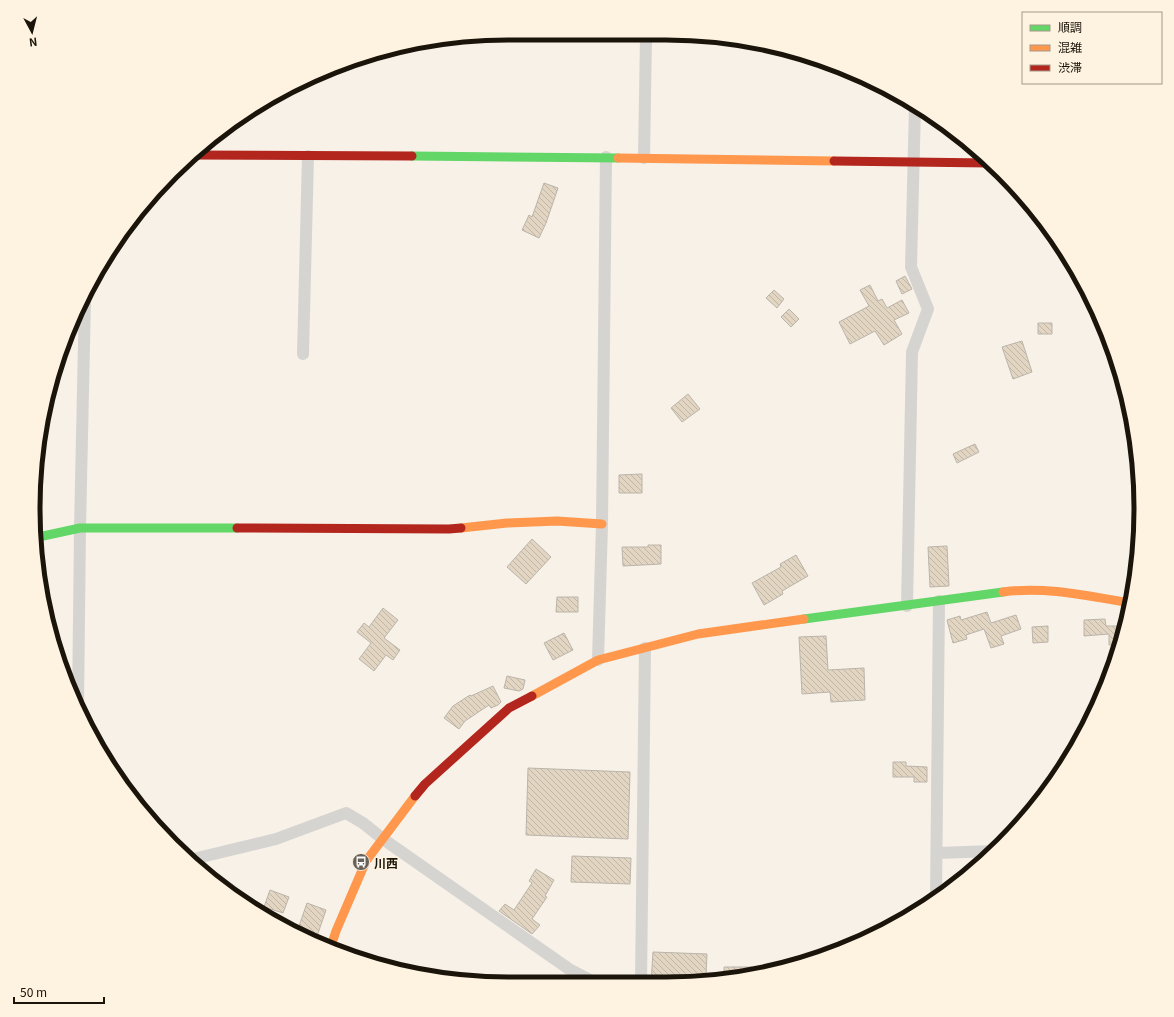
<svg xmlns="http://www.w3.org/2000/svg" width="1174" height="1017" viewBox="0 0 1174 1017" font-family="Georgia,'Noto Sans JP',serif">
<style>
.building{fill:url(#building-back-hatch);stroke:#bab4ab}
.lines{fill:none;stroke-linecap:round;stroke-linejoin:round}
.street{stroke:#d6d4d1;stroke-width:12}
.fast{stroke:#63d668;stroke-width:9}
.slow{stroke:#ff974d;stroke-width:9}
.jam{stroke:#b3261e;stroke-width:9}
.labels{text-anchor:middle;dominant-baseline:central;stroke-width:3;stroke-linejoin:round;paint-order:stroke}
.poi-label{font-size:12px;font-weight:bold;fill:#1b140a;stroke:#fef2e0;text-anchor:start}
.rim{fill:none;stroke:#1b140a;stroke-width:5}
</style>
<defs>
<pattern id="building-back-hatch" width="6" height="6" patternUnits="userSpaceOnUse"><rect width="6" height="6" fill="#e2d5c2"/><path d="M-1 5l2 2M0 0l6 6M5-1l2 2" fill="none" stroke="#c1b6a5"/></pattern>
</defs>
<rect width="100%" height="100%" fill="#f7f1e7"/>
<path class="building" d="M 544,183 L 558,188 L 546,223 L 539,238 L 522,230 L 529,215 L 532,217 Z
M 905,276 L 912,289 L 902,294 L 896,281 Z
M 870,285 L 878,301 L 882,299 L 887,308 L 902,300 L 909,313 L 894,320 L 902,334 L 884,345 L 875,331 L 850,344 L 839,322 L 869,306 L 860,290 Z
M 774,290 L 784,299 L 777,308 L 766,298 Z
M 789,309 L 799,319 L 791,327 L 781,317 Z
M 1038,323 L 1052,323 L 1052,334 L 1038,334 Z
M 1022,341 L 1032,372 L 1013,379 L 1002,347 Z
M 688,394 L 700,409 L 682,422 L 671,408 Z
M 975,444 L 979,452 L 957,463 L 953,454 Z
M 642,474 L 642,493 L 619,493 L 619,475 Z
M 532,539 L 551,557 L 526,584 L 507,567 Z
M 648,545 L 661,545 L 661,564 L 623,566 L 622,547 L 648,547 Z
M 947,546 L 949,586 L 930,587 L 928,547 Z
M 796,555 L 808,576 L 782,591 L 783,594 L 764,605 L 752,583 L 781,567 L 780,564 Z
M 557,597 L 578,597 L 578,612 L 556,612 Z
M 383,608 L 398,620 L 384,638 L 400,650 L 393,660 L 386,655 L 374,671 L 359,659 L 371,643 L 357,632 L 364,623 L 369,627 Z
M 987,612 L 991,623 L 1016,615 L 1021,629 L 1001,636 L 1004,644 L 991,648 L 984,629 L 966,635 L 967,639 L 953,643 L 947,620 L 960,616 L 961,620 Z
M 1105,619 L 1106,626 L 1126,626 L 1120,645 L 1109,645 L 1109,634 L 1084,636 L 1084,620 Z
M 1048,626 L 1048,642 L 1033,643 L 1032,627 Z
M 564,633 L 573,650 L 553,660 L 544,643 Z
M 826,636 L 828,670 L 864,668 L 865,700 L 831,702 L 830,692 L 802,694 L 799,637 Z
M 507,676 L 525,680 L 523,689 L 519,691 L 504,688 Z
M 493,686 L 501,702 L 498,705 L 491,708 L 489,705 L 465,721 L 459,729 L 444,718 L 453,706 L 470,695 L 471,696 Z
M 893,762 L 906,762 L 906,766 L 927,767 L 927,782 L 914,782 L 914,777 L 893,777 Z
M 528,768 L 630,772 L 628,839 L 526,835 Z
M 572,856 L 631,858 L 630,884 L 571,882 Z
M 536,869 L 554,880 L 545,896 L 547,897 L 532,919 L 540,925 L 532,934 L 499,911 L 505,904 L 514,910 L 532,883 L 529,881 Z
M 270,890 L 289,897 L 283,913 L 264,907 Z
M 307,903 L 326,910 L 315,942 L 297,932 Z
M 653,952 L 707,954 L 706,976 L 671,975 L 671,983 L 651,983 Z
M 724,967 L 752,967 L 753,972 L 724,978 Z"/>
<g class="lines">
<path class="street" d="M 644,158 L 646,36
M 303,354 L 308,156
M 907,606 L 912,352 L 928,309 L 911,267 L 915,106
M 598,660 L 602,524 L 606,157
M 78,706 L 80,528 L 85,299
M 937,853 L 993,851
M 193,859 L 276,839 L 346,813 L 363,823 L 383,839 L 569,969 L 598,984
M 936,897 L 939,601
M 641,983 L 645,648"/>
<path class="fast" d="M 412,156 L 618,158
M 34,538 L 80,528 L 237,528
M 804,619 L 1003,592"/>
<path class="slow" d="M 618,158 L 834,161
M 461,528 L 507,523 L 557,521 L 602,524
M 1003,592 C 1045,586 1088,596 1130,603
M 532,696 L 598,660 L 698,634 L 804,619
M 330,949 L 336,931 L 366,861 L 415,796"/>
<path class="jam" d="M 191,155 L 412,156
M 834,161 L 989,163
M 237,528 L 449,529 L 461,528
M 415,796 L 425,784 L 509,708 L 532,696"/>
</g>
<defs>
<g id="bus-disc" transform="scale(0.9)"><circle r="9.5" fill="#686157" stroke="#fef2e0"/><path d="M-5-6H5V4H4V6H2V4H-2V6H-4V4H-5ZM-3.5-4V0h7V-4ZM-3.5 1.2v1.5H-2V1.2ZM2 1.2v1.5H3.5V1.2Z" fill="#fff"/></g>
</defs>
<g fill-rule="evenodd">
<use href="#bus-disc" x="361" y="862"/>
</g>
<g class="labels">
<g class="poi-label">
<text x="374" y="862">川西</text>
</g>
</g>
<path d="M0 0H1174V1017H0ZM508 40H666A468 468 0 0 1 1134 508V509A468 468 0 0 1 666 977H508A468 468 0 0 1 40 509V508A468 468 0 0 1 508 40Z" fill="#fef2e0" fill-rule="evenodd"/>
<path class="rim" d="M508 40H666A468 468 0 0 1 1134 508V509A468 468 0 0 1 666 977H508A468 468 0 0 1 40 509V508A468 468 0 0 1 508 40Z"/>
<rect x="1022" y="12" width="140" height="72" fill="#fef2e0" stroke="#a3998a"/>
<rect x="1030" y="25" width="20" height="6" fill="#63d668" stroke="#a3998a"/>
<text x="1058" y="32" font-size="12" fill="#1b140a">順調</text>
<rect x="1030" y="45" width="20" height="6" fill="#ff974d" stroke="#a3998a"/>
<text x="1058" y="52" font-size="12" fill="#1b140a">混雑</text>
<rect x="1030" y="65" width="20" height="6" fill="#b3261e" stroke="#a3998a"/>
<text x="1058" y="72" font-size="12" fill="#1b140a">渋滞</text>
<g transform="translate(32 32) rotate(173)" stroke="#fef2e0" stroke-width="3" paint-order="stroke">
<path d="M0-3L7 15L0 10L-7 15Z" fill="#1b140a"/>
<text y="-6" font-size="11" font-weight="bold" text-anchor="middle" fill="#1b140a">N</text>
</g>
<path d="M14 997v6h90v-6" fill="none" stroke="#1b140a" stroke-width="2"/>
<text x="20" y="997" font-size="12" fill="#1b140a" stroke="#fef2e0" stroke-width="3" paint-order="stroke">50 m</text>
</svg>
